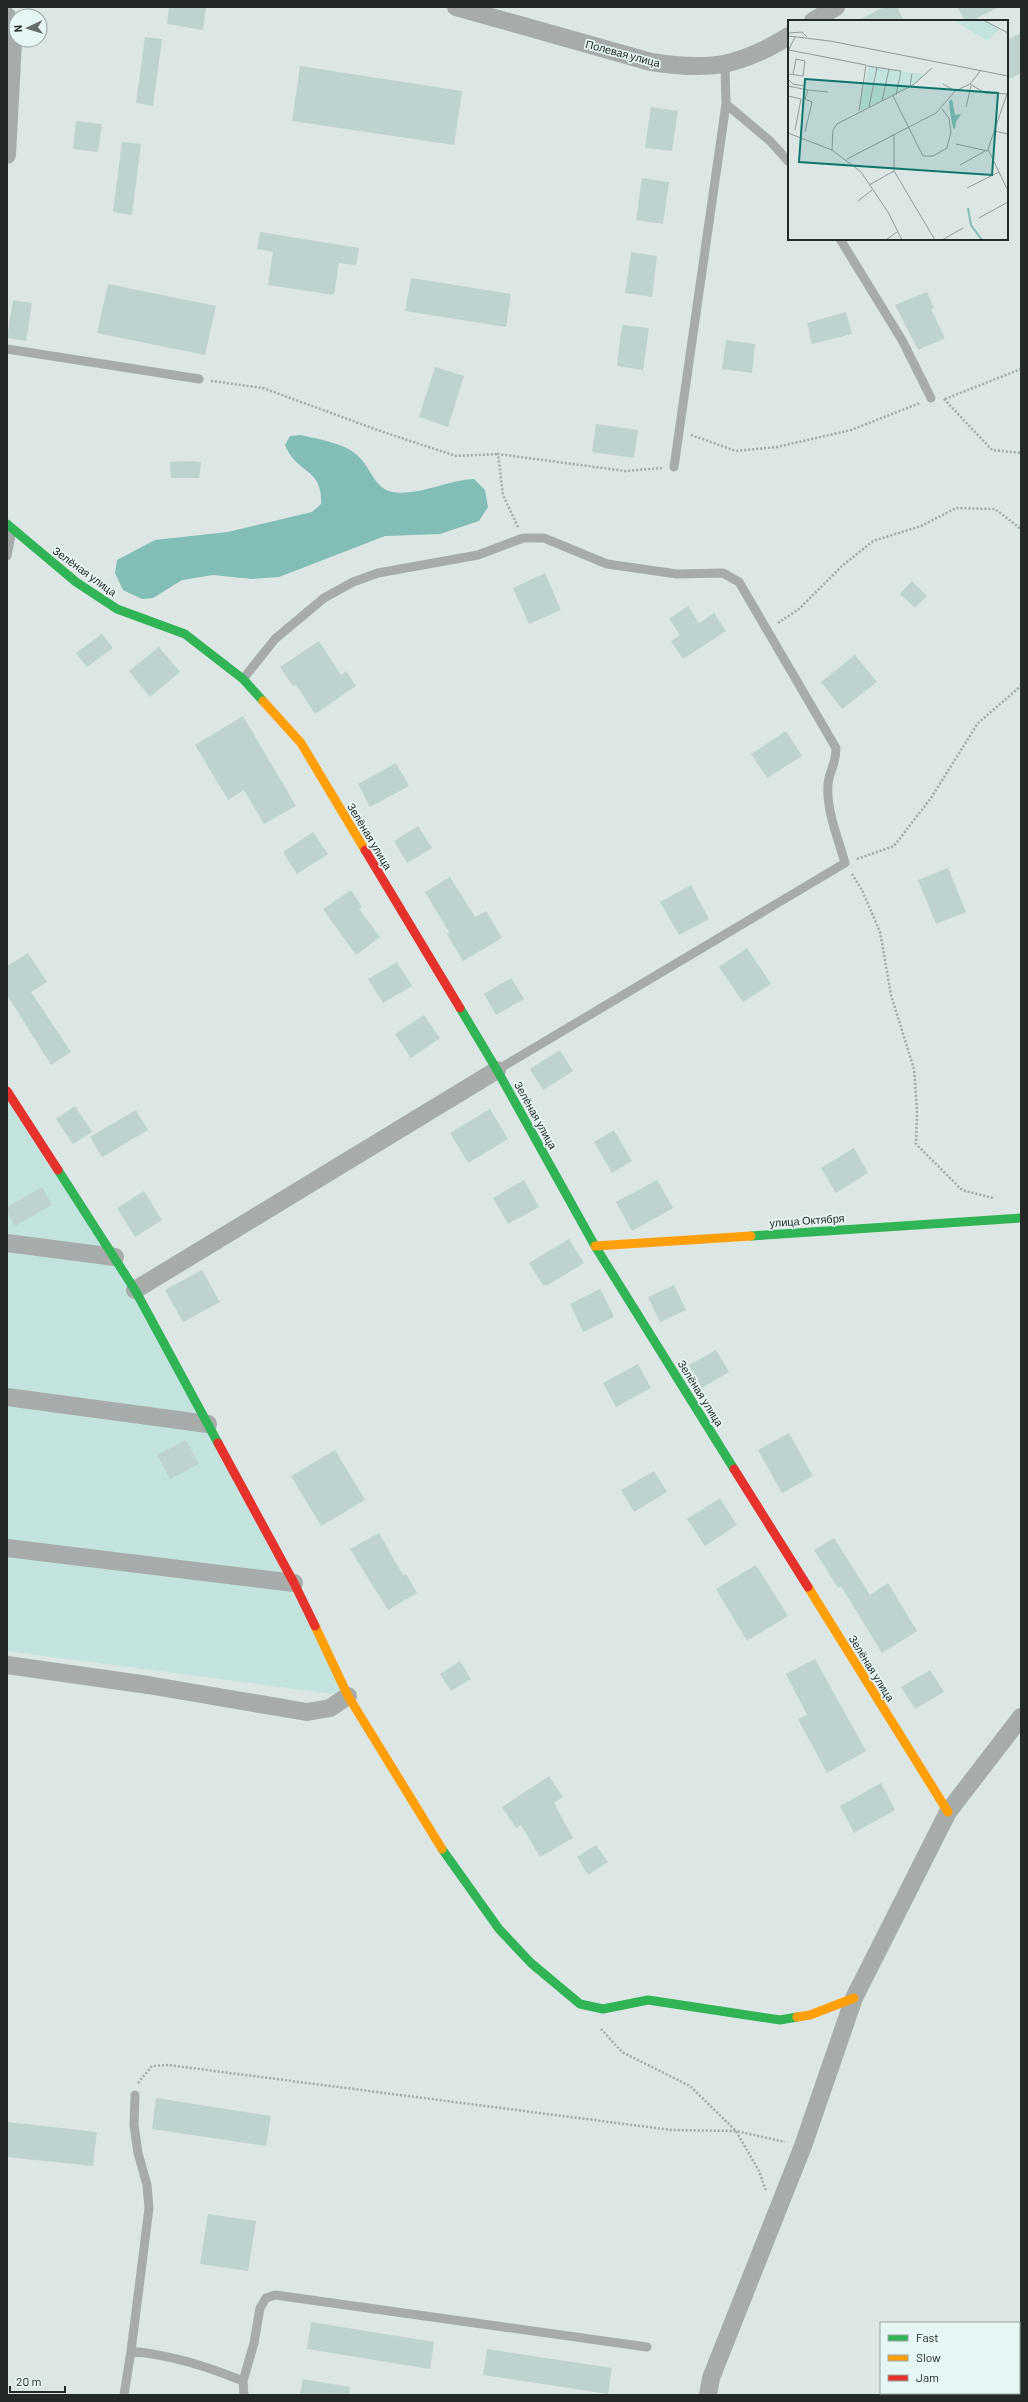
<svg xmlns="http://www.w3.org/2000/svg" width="1028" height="2402" viewBox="0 0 1028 2402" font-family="Barlow,sans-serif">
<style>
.green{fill:#c2e3de}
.water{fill:#82bdb6}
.building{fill:#bed3d0}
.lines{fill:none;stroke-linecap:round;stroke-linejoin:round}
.path{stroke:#a4a8a8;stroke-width:2.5;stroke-dasharray:2 2;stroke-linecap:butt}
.lane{stroke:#a7acab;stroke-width:9}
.street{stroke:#a7acab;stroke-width:18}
.fast{stroke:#30b455;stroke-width:9}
.slow{stroke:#ff9f0a;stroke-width:9}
.jam{stroke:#e5322d;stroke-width:9}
.labels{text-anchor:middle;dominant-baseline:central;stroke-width:3.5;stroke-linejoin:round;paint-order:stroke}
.street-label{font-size:11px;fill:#232928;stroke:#e6f6f4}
.inset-river{fill:none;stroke:#82bdb6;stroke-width:2}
.inset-road{fill:none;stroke:#929a99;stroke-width:1}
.view{fill:#0f766e;fill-opacity:0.15;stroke:#0f766e;stroke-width:2}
.inset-edge{fill:none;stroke:#232928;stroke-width:2}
</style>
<rect width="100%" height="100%" fill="#dce6e4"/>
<path class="green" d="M 7,1091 L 115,1257 L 348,1696 L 7,1651 Z"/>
<path class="water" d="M 301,435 C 320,440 347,443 360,458 C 371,469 375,489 393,492 C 420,496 447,480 474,479 L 485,490 L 488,507 L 479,521 L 440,534 L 385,536 L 279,577 L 252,579 L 213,575 L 182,580 L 153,598 L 142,599 L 123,590 L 115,573 L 117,560 L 155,540 L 228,532 L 312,512 L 321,504 C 323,467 297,475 285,445 L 290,436 Z"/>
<path class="building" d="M 169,7 L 206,7 L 203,30 L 167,24 Z
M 884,7 L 897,7 L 904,21 L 857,21 Z
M 957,7 L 998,7 L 972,21 L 965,21 Z
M 1021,33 L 1021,73 L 1007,80 L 1007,40 Z
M 145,37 L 162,39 L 153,106 L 136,103 Z
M 300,66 L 462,91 L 454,145 L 292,121 Z
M 651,107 L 678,111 L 672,151 L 645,148 Z
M 76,121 L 102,124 L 98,152 L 73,149 Z
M 122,142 L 141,144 L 132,215 L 113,212 Z
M 642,178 L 669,182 L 663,224 L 636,220 Z
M 260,232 L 359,248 L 356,265 L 339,263 L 334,295 L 268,285 L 273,252 L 257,249 Z
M 631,252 L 657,256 L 652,297 L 625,293 Z
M 411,278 L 511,294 L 506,327 L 405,311 Z
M 108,284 L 216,306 L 205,355 L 97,333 Z
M 927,292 L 934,308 L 931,309 L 945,338 L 918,350 L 895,305 Z
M 13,300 L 32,303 L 26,341 L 7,338 Z
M 846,312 L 852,334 L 812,344 L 807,323 Z
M 622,325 L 649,328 L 643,370 L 617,366 Z
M 726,340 L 755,344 L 752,373 L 722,369 Z
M 435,367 L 464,376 L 448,427 L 419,417 Z
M 596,424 L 638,430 L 634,458 L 592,452 Z
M 191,461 L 201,462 L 199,478 L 171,478 L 170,462 Z
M 545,573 L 561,610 L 529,624 L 513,588 Z
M 912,581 L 927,596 L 915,608 L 900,594 Z
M 688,606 L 699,623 L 714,613 L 726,631 L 683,659 L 671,641 L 680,635 L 669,619 Z
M 102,634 L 113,648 L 87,667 L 76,653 Z
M 319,641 L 341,675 L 346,671 L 356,686 L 315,714 L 296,685 L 293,686 L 280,667 Z
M 159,647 L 180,672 L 150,697 L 129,671 Z
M 855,655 L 877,682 L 842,709 L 821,682 Z
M 243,716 L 296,806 L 264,824 L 244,790 L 228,800 L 195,745 Z
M 786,731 L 802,756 L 767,778 L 751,754 Z
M 396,763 L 409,786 L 370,807 L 358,784 Z
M 418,826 L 432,848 L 407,863 L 394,841 Z
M 313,832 L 328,854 L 297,874 L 283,852 Z
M 948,868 L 966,912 L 936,924 L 918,880 Z
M 450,877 L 475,917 L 486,911 L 502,938 L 463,961 L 447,934 L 449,932 L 425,892 Z
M 691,885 L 709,919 L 679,935 L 660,902 Z
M 351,890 L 362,907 L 359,909 L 380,937 L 356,955 L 323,909 Z
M 747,948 L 771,984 L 743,1002 L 719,967 Z
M 28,953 L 47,982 L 31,992 L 71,1052 L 51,1065 L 7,995 L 7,966 Z
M 397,962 L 412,986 L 383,1003 L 368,979 Z
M 511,978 L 524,999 L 496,1015 L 484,994 Z
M 424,1015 L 440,1038 L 411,1058 L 395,1034 Z
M 560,1050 L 573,1071 L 543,1090 L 530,1069 Z
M 75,1106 L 92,1132 L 73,1144 L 56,1119 Z
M 490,1109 L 508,1139 L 468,1163 L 450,1133 Z
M 136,1110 L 148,1130 L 102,1157 L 90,1137 Z
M 614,1130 L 632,1161 L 612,1173 L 594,1142 Z
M 854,1148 L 868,1173 L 836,1193 L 821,1168 Z
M 524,1180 L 539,1207 L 508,1224 L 493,1198 Z
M 657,1180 L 673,1208 L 632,1231 L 616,1202 Z
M 42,1187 L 52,1205 L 15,1226 L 7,1212 L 7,1207 Z
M 144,1191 L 162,1220 L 135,1237 L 117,1208 Z
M 569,1239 L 584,1263 L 548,1285 L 543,1285 L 529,1263 Z
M 202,1270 L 220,1302 L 183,1322 L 165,1290 Z
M 674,1285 L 686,1310 L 660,1322 L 648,1297 Z
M 600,1289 L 614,1317 L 583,1332 L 570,1304 Z
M 716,1350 L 729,1372 L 702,1388 L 689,1365 Z
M 638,1364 L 651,1388 L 616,1407 L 603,1383 Z
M 789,1433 L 813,1476 L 782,1493 L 758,1450 Z
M 186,1440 L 199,1464 L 170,1479 L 157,1455 Z
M 335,1450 L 365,1500 L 321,1526 L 291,1476 Z
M 654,1471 L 667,1492 L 634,1512 L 621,1490 Z
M 720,1498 L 737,1525 L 705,1546 L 687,1519 Z
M 379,1533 L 403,1575 L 406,1574 L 417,1593 L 388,1610 L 350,1549 Z
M 834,1538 L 870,1595 L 888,1583 L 917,1631 L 882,1653 L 841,1586 L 838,1588 L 814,1550 Z
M 756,1565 L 788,1616 L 747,1641 L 716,1589 Z
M 815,1659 L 866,1751 L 827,1773 L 798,1719 L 807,1715 L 786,1674 Z
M 460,1661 L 471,1679 L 451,1691 L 440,1674 Z
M 930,1670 L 944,1692 L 915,1709 L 901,1687 Z
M 549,1776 L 563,1797 L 554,1803 L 573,1838 L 540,1857 L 521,1825 L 516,1828 L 502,1807 Z
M 881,1783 L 895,1810 L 854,1833 L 840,1806 Z
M 596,1845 L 608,1862 L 588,1875 L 577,1857 Z
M 156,2098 L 271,2116 L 266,2146 L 152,2129 Z
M 7,2122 L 97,2132 L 93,2166 L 7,2157 Z
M 208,2214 L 256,2221 L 248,2271 L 200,2264 Z
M 311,2322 L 434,2342 L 430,2369 L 307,2349 Z
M 487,2349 L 612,2368 L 608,2394 L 483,2375 Z
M 303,2379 L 350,2387 L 349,2395 L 300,2395 Z"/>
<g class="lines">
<path class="path" d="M 211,381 L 263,388 L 383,432 L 456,456 L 498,454
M 944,399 L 992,450 L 1021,453
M 945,399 L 1021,369
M 691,435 L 736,451 L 777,447 L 851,430 L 920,403
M 518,527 L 503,495 L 498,454 L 625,471 L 662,468
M 778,623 L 799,609 L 843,565 L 873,541 L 921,526 L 956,508 L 995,509 L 1021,529
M 857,859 L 894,846 L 931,798 L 978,723 L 1021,686
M 852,874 L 862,890 L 880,932 L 891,995 L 914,1069 L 917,1110 L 916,1144 L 962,1190 L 993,1198
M 601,2029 L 622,2052 L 690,2086 L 736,2131 L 759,2171 L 766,2191
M 138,2083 L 152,2066 L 168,2065 L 671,2130 L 736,2131 L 785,2142"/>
<path class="lane" d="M 726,104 L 770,141 L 789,162
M 840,239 L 902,340 L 931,398
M 7,349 L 199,379
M 674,467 L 726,104 L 725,65
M 7,556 L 12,530
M 243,679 L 275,639 L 324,598 L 353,582 L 378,573 L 478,555 L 523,538 L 544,538 L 607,564 L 677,574 L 723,573 L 739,582 L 836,748 C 836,764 829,772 828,784 C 826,810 838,838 845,863 L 497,1070
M 131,2351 L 149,2208 L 147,2185 L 138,2153 L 134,2125 L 135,2095
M 243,2381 L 244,2395
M 124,2395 L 131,2351 C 174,2356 203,2365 243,2381 L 254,2343 L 260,2308 L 266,2298 L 275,2295 L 647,2347"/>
<path class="street" d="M 456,7 L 651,62 C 709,71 739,67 789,36
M 7,16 L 13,41 L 7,155
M 813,21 L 836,7
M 7,1243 L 115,1257
M 135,1290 L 497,1070
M 7,1397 L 208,1424
M 7,1548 L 294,1583
M 7,1665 L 148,1685 L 307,1712 L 330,1708 L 348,1696
M 708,2395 L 711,2378 L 803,2146 L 854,1998 L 948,1812 L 1021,1717"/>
<path class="fast" d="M 7,524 L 76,582 L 117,609 L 185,634 L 243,679 L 263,701
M 460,1008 L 497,1070 L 595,1246 L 734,1469
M 58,1170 L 135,1290 L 218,1443
M 751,1236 L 1021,1218
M 442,1849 L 499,1929 L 531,1963 L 580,2004 L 603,2009 L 648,2000 L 780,2020 L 797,2017"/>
<path class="slow" d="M 263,701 L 301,743 L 365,850
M 595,1246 L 751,1236
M 808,1587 L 948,1812
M 315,1626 L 348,1696 L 442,1849
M 797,2017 L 810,2015 L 854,1998"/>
<path class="jam" d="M 365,850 L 460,1008
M 7,1091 L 58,1170
M 218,1443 L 294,1583 L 315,1626
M 734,1469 L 808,1587"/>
</g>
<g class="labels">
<g class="street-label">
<text transform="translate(623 53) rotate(15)">Полевая улица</text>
<text transform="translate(85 571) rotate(36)">Зелёная улица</text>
<text transform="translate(370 836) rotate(59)">Зелёная улица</text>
<text transform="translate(536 1115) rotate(61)">Зелёная улица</text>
<text transform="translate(807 1220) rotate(-4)">улица Октября</text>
<text transform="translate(701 1393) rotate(58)">Зелёная улица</text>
<text transform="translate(872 1668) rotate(58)">Зелёная улица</text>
</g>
</g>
<g transform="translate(788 20)">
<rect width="220" height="220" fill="#dce6e4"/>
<path d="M 165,0 L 199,0 L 211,9 L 200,21 ZM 81,45 L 124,53 L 138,54 L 125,65 L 71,91 Z" fill="#c2e3de"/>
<path d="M 164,79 L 167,95 L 173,94 L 168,102 L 167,109 L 165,108 L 162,92 L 161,81 Z" fill="#82bdb6"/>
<path class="inset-river" d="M 180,188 L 183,205 L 194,220"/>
<path class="inset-road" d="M 195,0 L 220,13M 1,13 L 14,12 L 19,17M 0,16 L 42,21 L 220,56M 1,30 L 78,45 L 71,91M 0,31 L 7,17M 79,46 L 113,51 L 108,75M 0,54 L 15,56 L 17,41 L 8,39 L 5,54M 0,59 L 5,64 L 16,66M 155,64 L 167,71M 182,64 L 197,73 L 219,74M 0,66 L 20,70 L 17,79 L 24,82 L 17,112M 122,67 L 124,53M 20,70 L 40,72M 220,71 L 200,129 L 220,171M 0,76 L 13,79M 105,76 L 135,136 L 145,136 L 159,128 L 163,112 L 161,98 L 154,89M 94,81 L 101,49M 81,87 L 89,47M 178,87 L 183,66M 7,110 L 13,79M 206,111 L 220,114M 0,113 L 44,130 L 73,152 L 100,192 L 114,220M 106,114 L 106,151 L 147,220M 168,124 L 200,131M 44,130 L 45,110 L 49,104 L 125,65 L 144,48M 59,139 L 148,93 L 167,71 L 182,64 L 193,50M 172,145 L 197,131M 81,165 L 106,151M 179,168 L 211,152M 70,181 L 84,170M 191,198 L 220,182M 98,220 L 109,212M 154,220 L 175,208"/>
<path class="view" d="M 17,59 L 210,73 L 204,155 L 11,142 Z"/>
<rect width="220" height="220" class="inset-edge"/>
</g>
<rect width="1028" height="2402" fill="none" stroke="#232928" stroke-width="16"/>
<rect x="880" y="2322" width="140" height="72" fill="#e6f6f4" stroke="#98a4a2"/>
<rect x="888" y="2335" width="20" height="6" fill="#30b455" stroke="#98a4a2"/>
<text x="916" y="2342" font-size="12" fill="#232928">Fast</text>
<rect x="888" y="2355" width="20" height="6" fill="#ff9f0a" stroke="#98a4a2"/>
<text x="916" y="2362" font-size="12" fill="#232928">Slow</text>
<rect x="888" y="2375" width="20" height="6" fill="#e5322d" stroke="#98a4a2"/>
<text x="916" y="2382" font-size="12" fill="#232928">Jam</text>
<g transform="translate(28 28) rotate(266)"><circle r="19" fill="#e6f6f4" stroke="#98a4a2"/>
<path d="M0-3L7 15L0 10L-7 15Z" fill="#646b6a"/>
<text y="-6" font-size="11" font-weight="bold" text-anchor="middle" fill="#232928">N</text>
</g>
<path d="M10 2386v6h55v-6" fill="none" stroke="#232928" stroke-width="2"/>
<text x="16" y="2386" font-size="12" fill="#232928" stroke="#e6f6f4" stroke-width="3" paint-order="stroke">20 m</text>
</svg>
